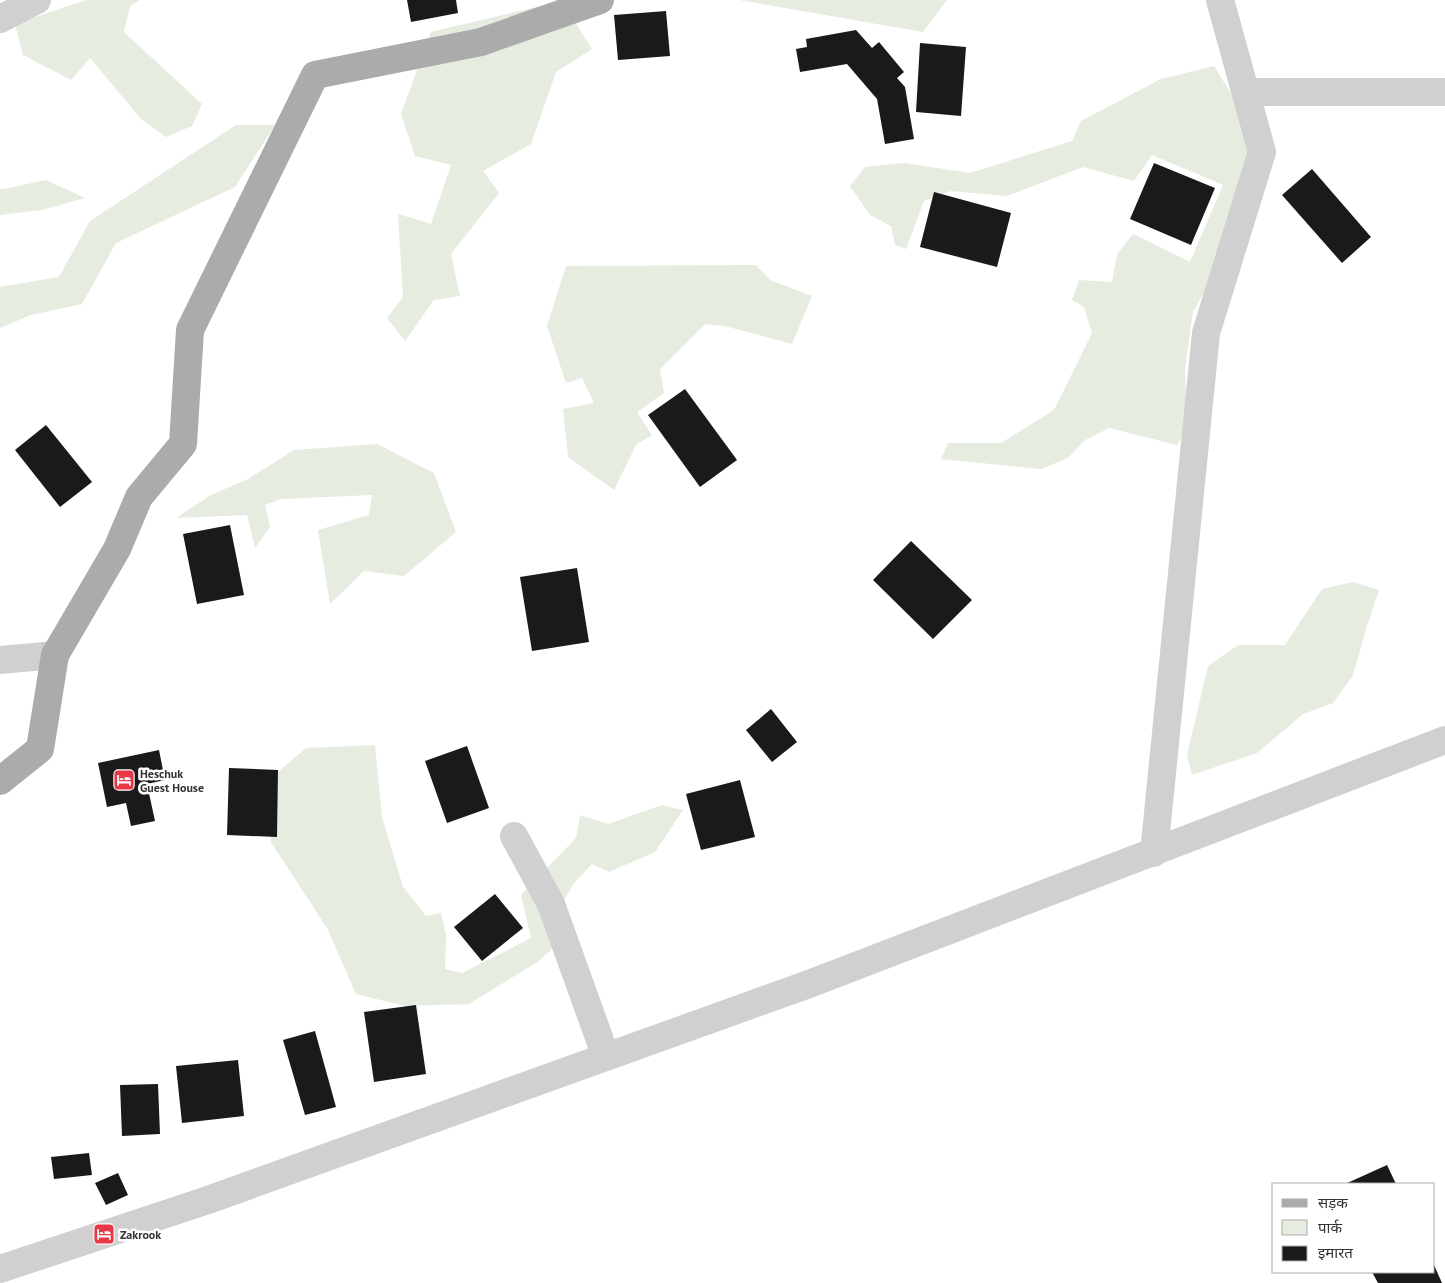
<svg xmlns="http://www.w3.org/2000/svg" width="1445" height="1283" viewBox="0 0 1445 1283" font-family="'PT Sans','Noto Sans Devanagari',sans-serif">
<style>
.green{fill:#e6ecdf}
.building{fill:#1a1a1a}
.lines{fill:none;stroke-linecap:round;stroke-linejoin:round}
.minor{stroke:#d0d0d0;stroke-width:28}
.major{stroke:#ababab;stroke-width:28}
.labels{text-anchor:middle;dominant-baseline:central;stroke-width:5;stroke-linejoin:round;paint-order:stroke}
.poi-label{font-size:12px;font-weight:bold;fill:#333;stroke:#fff;text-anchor:start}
</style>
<rect width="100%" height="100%" fill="#fff"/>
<path class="green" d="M 86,0 L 140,0 L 130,6 L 124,32 L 202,104 L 192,126 L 166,137 L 141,119 L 90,58 L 71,80 L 23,55 L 15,24 Z
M 739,0 L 947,0 L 923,32 Z
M 562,1 L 592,49 L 556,72 L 531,144 L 483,171 L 499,193 L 451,254 L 460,296 L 434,300 L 405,341 L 387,318 L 403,297 L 398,214 L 431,224 L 451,165 L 415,156 L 401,114 L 431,32 Z
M 1214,66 L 1233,97 L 1249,144 L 1245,179 L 1213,277 L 1193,312 L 1185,368 L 1187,427 L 1177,445 L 1109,428 L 1085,440 L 1068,458 L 1041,469 L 941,459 L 948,443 L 1001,443 L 1054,410 L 1092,333 L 1084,307 L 1072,300 L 1079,280 L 1112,282 L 1117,254 L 1133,234 L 1190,262 L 1223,185 L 1152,155 L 1134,181 L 1083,167 L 1007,196 L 951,191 L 924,201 L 906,249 L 895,245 L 891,226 L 870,215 L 850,186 L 865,167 L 904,163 L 970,173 L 1072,141 L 1081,121 L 1161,79 Z
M 236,125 L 275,125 L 235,187 L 116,243 L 82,304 L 31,315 L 0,328 L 0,287 L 59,277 L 90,221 Z
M 46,180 L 85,198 L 42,210 L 0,215 L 0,189 L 4,189 Z
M 756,265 L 770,280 L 812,296 L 792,344 L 725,326 L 705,324 L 660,369 L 664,393 L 637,412 L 652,435 L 636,445 L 614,490 L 568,457 L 563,409 L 594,403 L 582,378 L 566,383 L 547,326 L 566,266 Z
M 377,444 L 434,473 L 456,532 L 404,576 L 364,571 L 330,604 L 318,530 L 369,515 L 372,495 L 281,499 L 265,505 L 270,527 L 255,548 L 247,515 L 176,518 L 211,495 L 248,479 L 294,450 Z
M 1353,582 L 1379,590 L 1367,626 L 1353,675 L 1333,703 L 1303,714 L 1257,753 L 1192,775 L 1187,755 L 1208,666 L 1238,645 L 1285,645 L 1322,589 Z
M 375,745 L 382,817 L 403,887 L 426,916 L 441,913 L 446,936 L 445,969 L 462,973 L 531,938 L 521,895 L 576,838 L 580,815 L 608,824 L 662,805 L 683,810 L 655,852 L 609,872 L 592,864 L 574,883 L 556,914 L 568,934 L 539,961 L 469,1004 L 405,1006 L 356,994 L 327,928 L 271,842 L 272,777 L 306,748 Z"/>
<path class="building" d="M 407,0 L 456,0 L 458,13 L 411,22 Z
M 666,11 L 670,56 L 618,60 L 614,15 Z
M 856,30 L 872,48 L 879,42 L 904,72 L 897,78 L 905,87 L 914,139 L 885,144 L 877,99 L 847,64 L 800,72 L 796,49 L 807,47 L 806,39 Z
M 920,43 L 966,47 L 961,116 L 916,112 Z
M 1154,163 L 1215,188 L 1191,245 L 1130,219 Z
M 1312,169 L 1371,237 L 1342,263 L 1282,195 Z
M 934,192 L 1011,213 L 997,267 L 920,247 Z
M 685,389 L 737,460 L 700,487 L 648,415 Z
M 46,425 L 92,482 L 60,507 L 15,450 Z
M 230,525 L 244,595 L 197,604 L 183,534 Z
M 911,541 L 972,600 L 933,639 L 873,580 Z
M 577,568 L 589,642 L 532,651 L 520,577 Z
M 771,709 L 797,742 L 772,762 L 746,730 Z
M 467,746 L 489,808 L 447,823 L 425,761 Z
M 159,750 L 165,780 L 147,784 L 155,821 L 131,826 L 126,803 L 107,807 L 98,763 Z
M 229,768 L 278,770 L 277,837 L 227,835 Z
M 740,780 L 755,837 L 701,850 L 686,794 Z
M 495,894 L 523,928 L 482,961 L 454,927 Z
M 416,1005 L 426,1074 L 374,1082 L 364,1012 Z
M 315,1031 L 336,1107 L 305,1115 L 283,1040 Z
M 238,1060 L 244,1116 L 182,1123 L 176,1066 Z
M 158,1084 L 160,1134 L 122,1136 L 120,1085 Z
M 89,1153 L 92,1175 L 54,1179 L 51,1157 Z
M 1387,1165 L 1396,1184 L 1345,1184 Z
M 118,1173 L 128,1195 L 106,1205 L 95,1183 Z
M 1434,1265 L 1442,1283 L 1378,1283 L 1372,1272 L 1434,1272 Z"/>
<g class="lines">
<path class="minor" d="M 0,19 L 37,0
M 1246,92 L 1445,92
M 0,660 L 55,655
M 514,836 L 551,904 L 606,1057
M 1154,853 L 1206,333 L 1262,152 L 1220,0
M 0,1269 L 208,1200 L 809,984 L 1445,740"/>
<path class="major" d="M 0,781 L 40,749 L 55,655 L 117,549 L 139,497 L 183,444 L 190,330 L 315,75 L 481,42 L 600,0"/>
</g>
<defs>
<g id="hotel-square" transform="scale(1.125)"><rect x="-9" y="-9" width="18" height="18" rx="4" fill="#e63946" stroke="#fff"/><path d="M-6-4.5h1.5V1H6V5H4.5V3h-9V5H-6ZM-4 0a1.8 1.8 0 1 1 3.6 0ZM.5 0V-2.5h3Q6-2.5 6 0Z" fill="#fff"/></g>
</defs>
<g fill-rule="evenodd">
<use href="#hotel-square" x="124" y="780"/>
<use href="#hotel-square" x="104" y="1234"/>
</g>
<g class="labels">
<g class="poi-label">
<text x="140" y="773">Heschuk<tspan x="140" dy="14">Guest House</tspan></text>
<text x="120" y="1234">Zakrook</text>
</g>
</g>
<rect x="1272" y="1183" width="162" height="90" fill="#ffffff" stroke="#adadad"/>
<rect x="1282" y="1199" width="25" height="8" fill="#ababab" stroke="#adadad"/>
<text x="1318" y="1208" font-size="15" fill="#333333">सड़क</text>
<rect x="1282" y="1220" width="25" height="15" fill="#e6ecdf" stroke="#adadad"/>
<text x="1318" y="1233" font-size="15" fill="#333333">पार्क</text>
<rect x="1282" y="1246" width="25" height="15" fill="#1a1a1a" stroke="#adadad"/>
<text x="1318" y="1258" font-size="15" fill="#333333">इमारत</text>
</svg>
